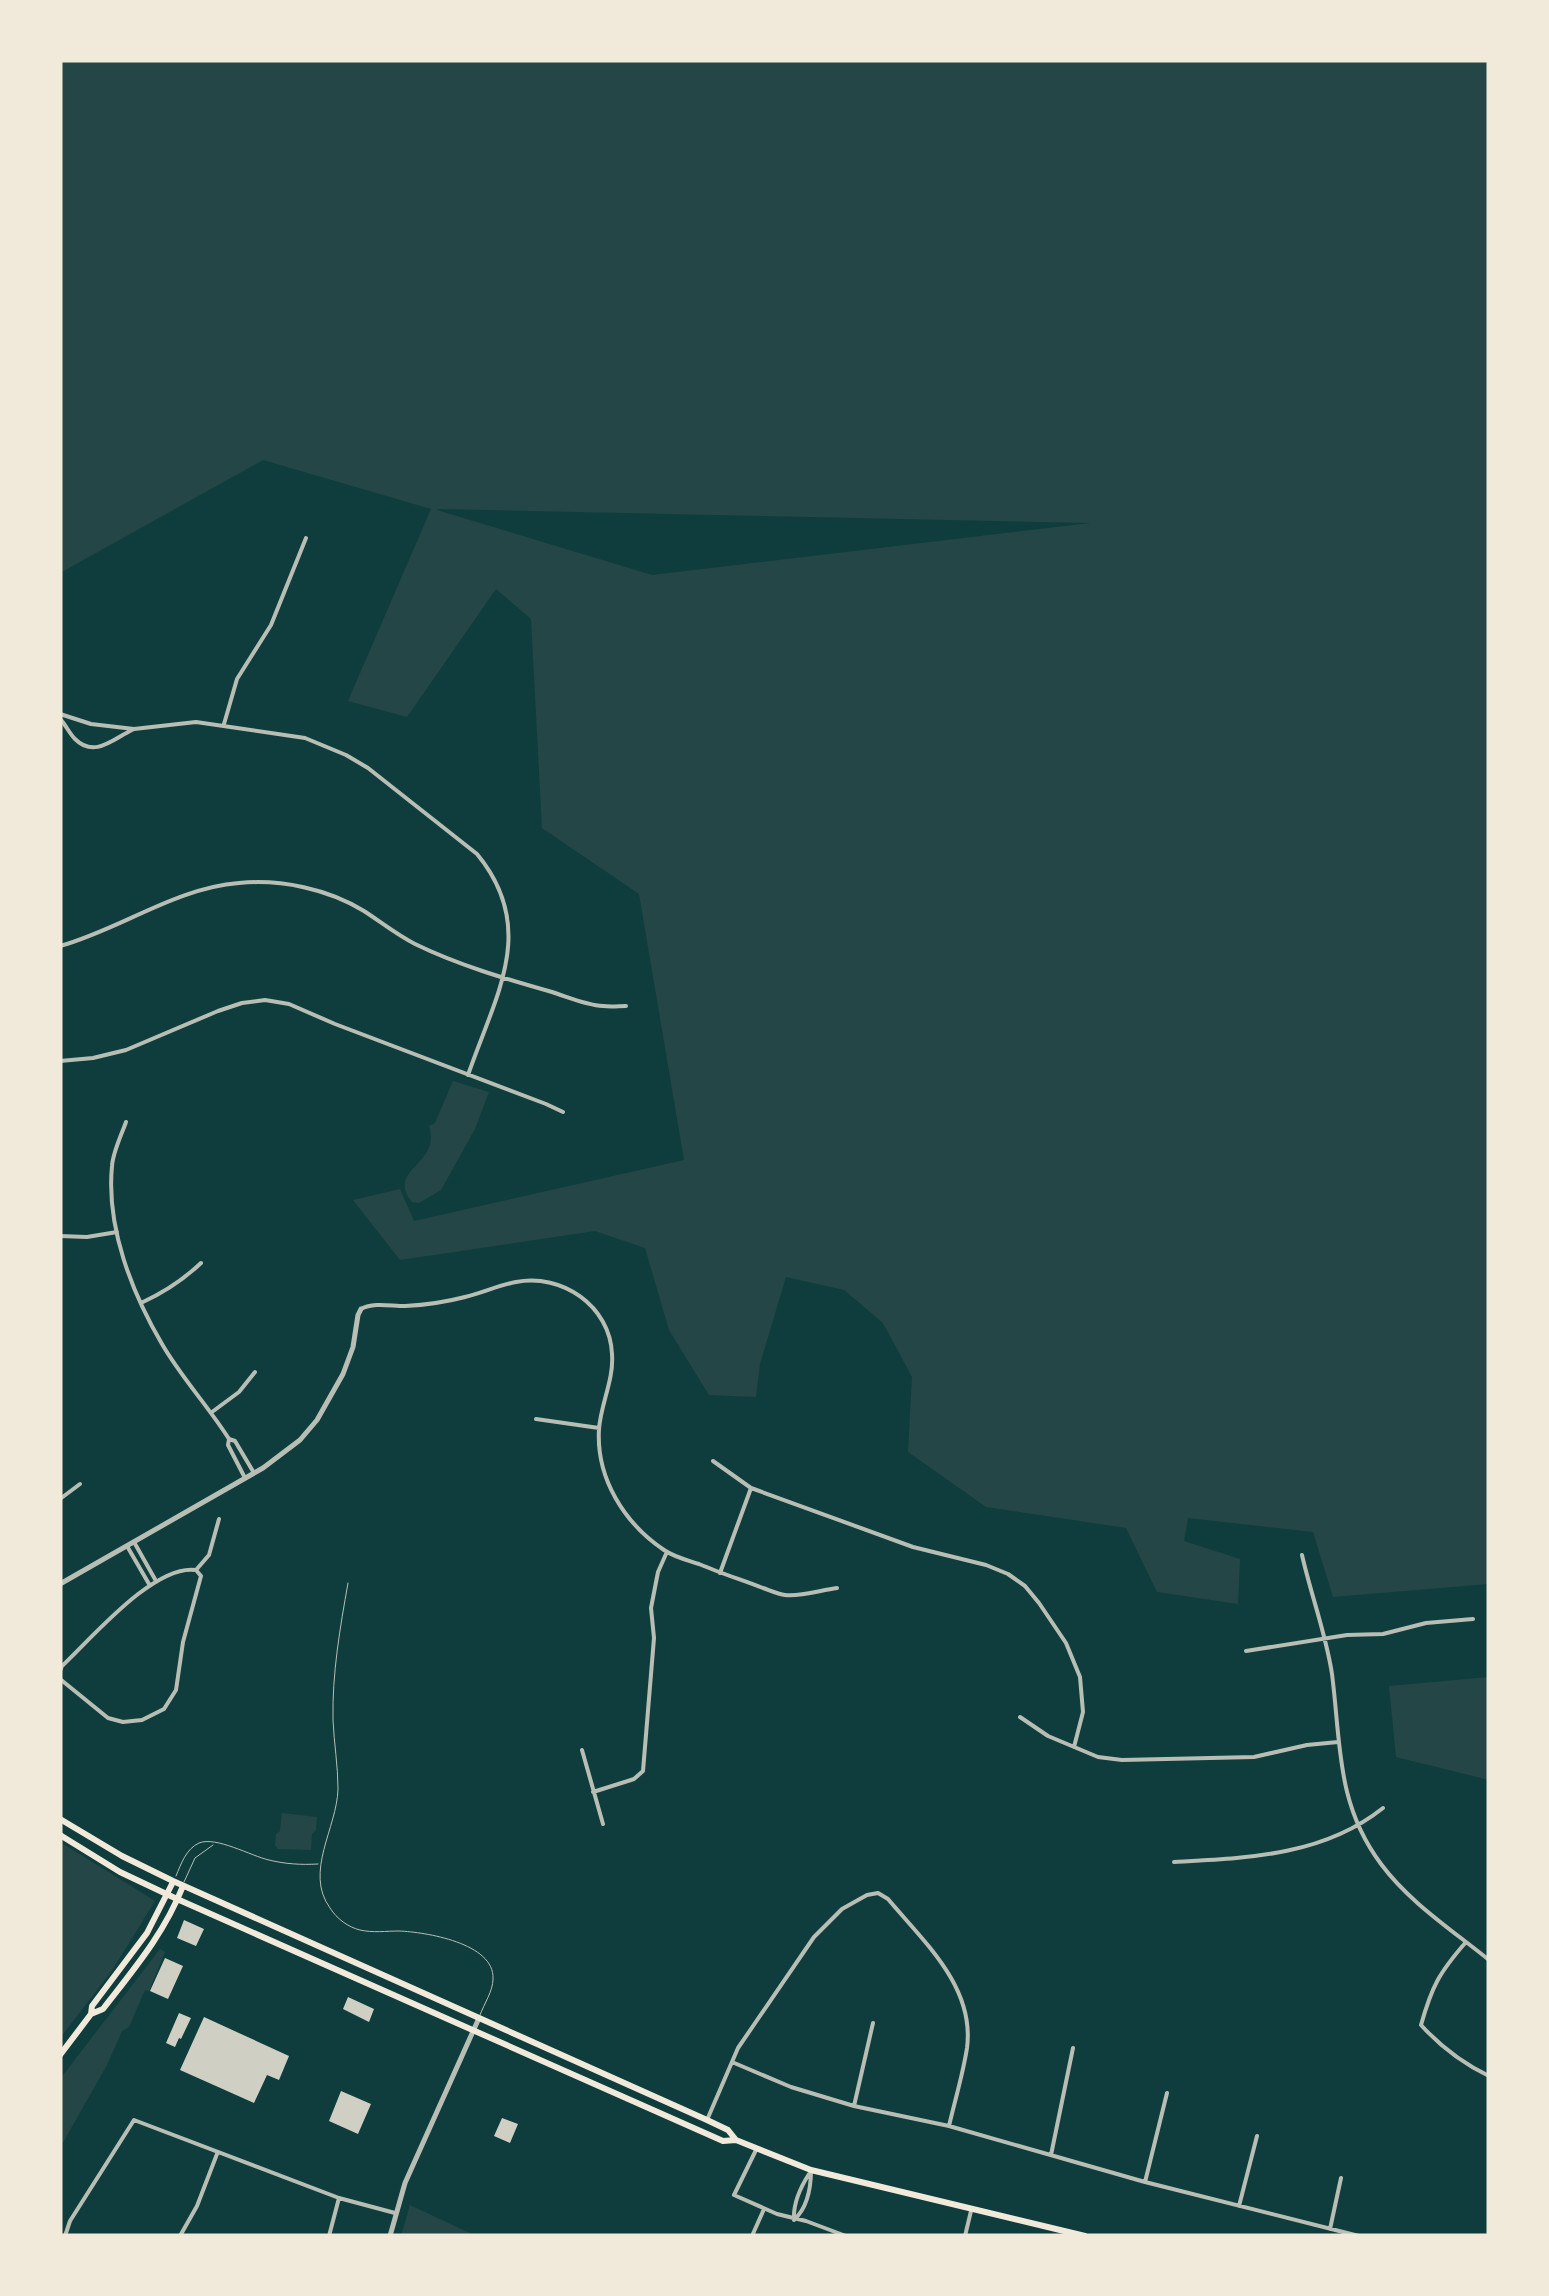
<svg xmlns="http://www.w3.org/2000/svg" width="1549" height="2296" viewBox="0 0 1549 2296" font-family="Rubik,sans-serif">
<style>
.green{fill:#244646;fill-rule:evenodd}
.building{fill:#cfcfc3}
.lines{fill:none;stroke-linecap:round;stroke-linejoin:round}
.service{stroke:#b8beb3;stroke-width:1}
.minor{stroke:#b8beb3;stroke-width:4}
.tertiary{stroke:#b8beb3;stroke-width:5}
.primary{stroke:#f1e9da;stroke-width:6}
</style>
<rect width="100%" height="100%" fill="#0f3d3e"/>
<path class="green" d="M 60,60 L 1489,60 L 1489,1584 L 1333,1597 L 1313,1532 L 1188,1518 L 1184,1541 L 1240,1559 L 1238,1604 L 1157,1592 L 1126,1528 L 986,1507 L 908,1452 L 912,1377 L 883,1323 L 844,1290 L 786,1277 L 760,1364 L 756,1397 L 709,1395 L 669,1330 L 645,1248 L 595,1231 L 400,1260 L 353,1200 L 400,1189 L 414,1221 L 684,1160 L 639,894 L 542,828 L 531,619 L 496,589 L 407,717 L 348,701 L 431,509 L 263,460 L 60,573 ZM 437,510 L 438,509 L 1090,523 L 652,575 Z
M 453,1081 L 489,1092 L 475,1129 L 441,1190 L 419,1203 L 412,1202 C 385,1169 442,1165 429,1126 L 435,1123 Z
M 1489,1677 L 1489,1780 L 1396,1757 L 1389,1686 Z
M 282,1813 L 317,1817 L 316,1830 L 312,1834 L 311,1850 L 278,1849 L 275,1845 L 276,1834 L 280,1831 Z
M 60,1842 L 155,1901 L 111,1972 L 60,2038 Z
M 160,1949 L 165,1952 L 149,1991 L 145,1990 L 129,2027 L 122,2031 L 107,2065 L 60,2148 L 60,2079 Z
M 410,2205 L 476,2236 L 401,2236 Z"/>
<path class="building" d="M 184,1920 L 204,1929 L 196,1946 L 177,1938 Z
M 165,1958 L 183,1966 L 168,1999 L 150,1991 Z
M 348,1997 L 374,2009 L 369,2022 L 343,2009 Z
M 179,2013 L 191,2018 L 181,2039 L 179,2038 L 175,2047 L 166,2043 Z
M 204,2017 L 289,2056 L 279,2080 L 267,2075 L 254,2103 L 180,2070 Z
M 341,2091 L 371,2104 L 358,2134 L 329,2121 Z
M 502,2118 L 518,2124 L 510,2143 L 494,2136 Z"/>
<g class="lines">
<path class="service" d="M 348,1583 C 340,1628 332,1674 333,1720 C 334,1743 338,1766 338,1789 C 337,1828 304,1872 330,1908 C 337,1919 348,1927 360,1930 C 373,1933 386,1931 399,1931 C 425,1932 495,1943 493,1979 C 493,1991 484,2004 480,2015
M 176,1876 C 181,1864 186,1849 199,1843 C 216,1836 251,1856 269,1860 C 285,1864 301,1865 318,1864
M 184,1882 L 195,1858 L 213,1845"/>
<path class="minor" d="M 60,714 L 91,724 L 134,729 L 196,722 L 305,738 L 346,755 L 368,768 L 477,854 C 539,929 495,996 468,1075
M 60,719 C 66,725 69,733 75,739 C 95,759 114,738 134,729
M 224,724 L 237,679 L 271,625 L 306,538
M 60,946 C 121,929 175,888 239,883 C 281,879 328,889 364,911 C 381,922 397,935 415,944 C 458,965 506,979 552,992 C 568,997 586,1005 603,1006 C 611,1007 619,1006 626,1006
M 60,1061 L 93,1058 L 126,1050 L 218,1011 L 242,1003 L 265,1000 L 289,1004 L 335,1024 L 546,1104 L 563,1112
M 126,1122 C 121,1136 113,1152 112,1166 C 106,1227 132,1293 162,1344 C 181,1377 208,1406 229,1439 L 235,1441 L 254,1473
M 60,1236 L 87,1237 L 117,1232
M 141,1303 C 165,1292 182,1281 201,1263
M 361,1309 C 374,1302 390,1306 405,1306 C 425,1305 446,1302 465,1297 C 482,1293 499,1285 516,1282 C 562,1273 610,1306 612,1354 C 614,1380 601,1403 599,1429 C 596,1478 624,1523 664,1550 C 674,1557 687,1560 699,1564 C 720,1573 742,1580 763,1588 C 769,1590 778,1594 785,1595 C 800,1597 821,1590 837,1588
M 212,1412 L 239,1392 L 255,1372
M 536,1419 L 599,1428
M 229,1439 L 228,1445 L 245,1478
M 713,1461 L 751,1488 L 913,1547 L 986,1565 L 1008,1574 L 1025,1586 L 1039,1603 L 1066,1643 L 1080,1677 L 1083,1712 L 1074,1747
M 60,1499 L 80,1484
M 134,1542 L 156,1581
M 127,1546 L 149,1584
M 1302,1555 C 1311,1595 1326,1634 1332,1674 C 1341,1744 1336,1804 1381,1864 C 1409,1902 1452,1930 1489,1960
M 720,1573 L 751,1488
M 1246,1651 L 1347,1635 L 1383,1634 L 1426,1623 L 1473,1619
M 60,1671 L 62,1666 C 92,1638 154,1564 196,1570
M 60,1679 L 108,1718 L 123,1722 L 142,1720 L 164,1709 L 176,1690 L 183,1642 L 201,1576 L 196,1570 L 209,1555 L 219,1519
M 1020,1717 L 1048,1736 L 1098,1757 L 1122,1760 L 1254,1757 L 1307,1745 L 1338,1742
M 582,1750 L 603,1824
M 593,1792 L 634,1779 L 643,1771 L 654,1638 L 651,1608 L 658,1572 L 666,1554
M 1174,1862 C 1247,1858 1323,1856 1383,1808
M 1466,1942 C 1439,1973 1432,1986 1421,2025 C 1441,2047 1462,2063 1489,2076
M 732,2062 L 791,2087 L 854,2106 L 949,2126 L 1145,2182 L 1359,2236
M 854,2106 L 873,2023
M 707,2120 L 738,2048 L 814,1937 L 842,1909 L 867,1895 L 878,1893 L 888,1899 C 924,1942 975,1987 967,2048 C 963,2074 955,2100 949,2126
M 756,2150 L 734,2195 L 777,2214 L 806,2221 L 846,2236
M 1051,2155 L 1073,2048
M 1145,2182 L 1167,2093
M 1239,2206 L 1257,2136
M 794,2220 C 808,2207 811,2188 811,2170
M 794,2220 C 793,2204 800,2188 809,2174
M 1330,2229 L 1341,2178
M 65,2236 L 70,2221 L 134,2120 L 339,2198 L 395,2213
M 180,2236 L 197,2206 L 217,2154
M 329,2236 L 339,2198
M 752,2236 L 764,2209
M 965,2236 L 971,2211"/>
<path class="tertiary" d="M 60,1584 L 263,1468 L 300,1440 L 317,1420 L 343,1374 L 353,1347 L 358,1315 L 361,1309
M 390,2236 L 405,2183 L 479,2018"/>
<path class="primary" d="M 60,1819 L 122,1856 L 173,1881 L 707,2120 L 728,2130 L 736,2140 L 811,2170 L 1085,2236
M 60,1835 L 120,1872 L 177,1899 L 723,2141 L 736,2140
M 91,2014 L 103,2009 C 134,1969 164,1934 183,1886
M 60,2055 L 91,2014 L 92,2006 L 147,1933 L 173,1882"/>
</g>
<rect width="1549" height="2296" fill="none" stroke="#f1e9da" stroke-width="125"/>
</svg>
